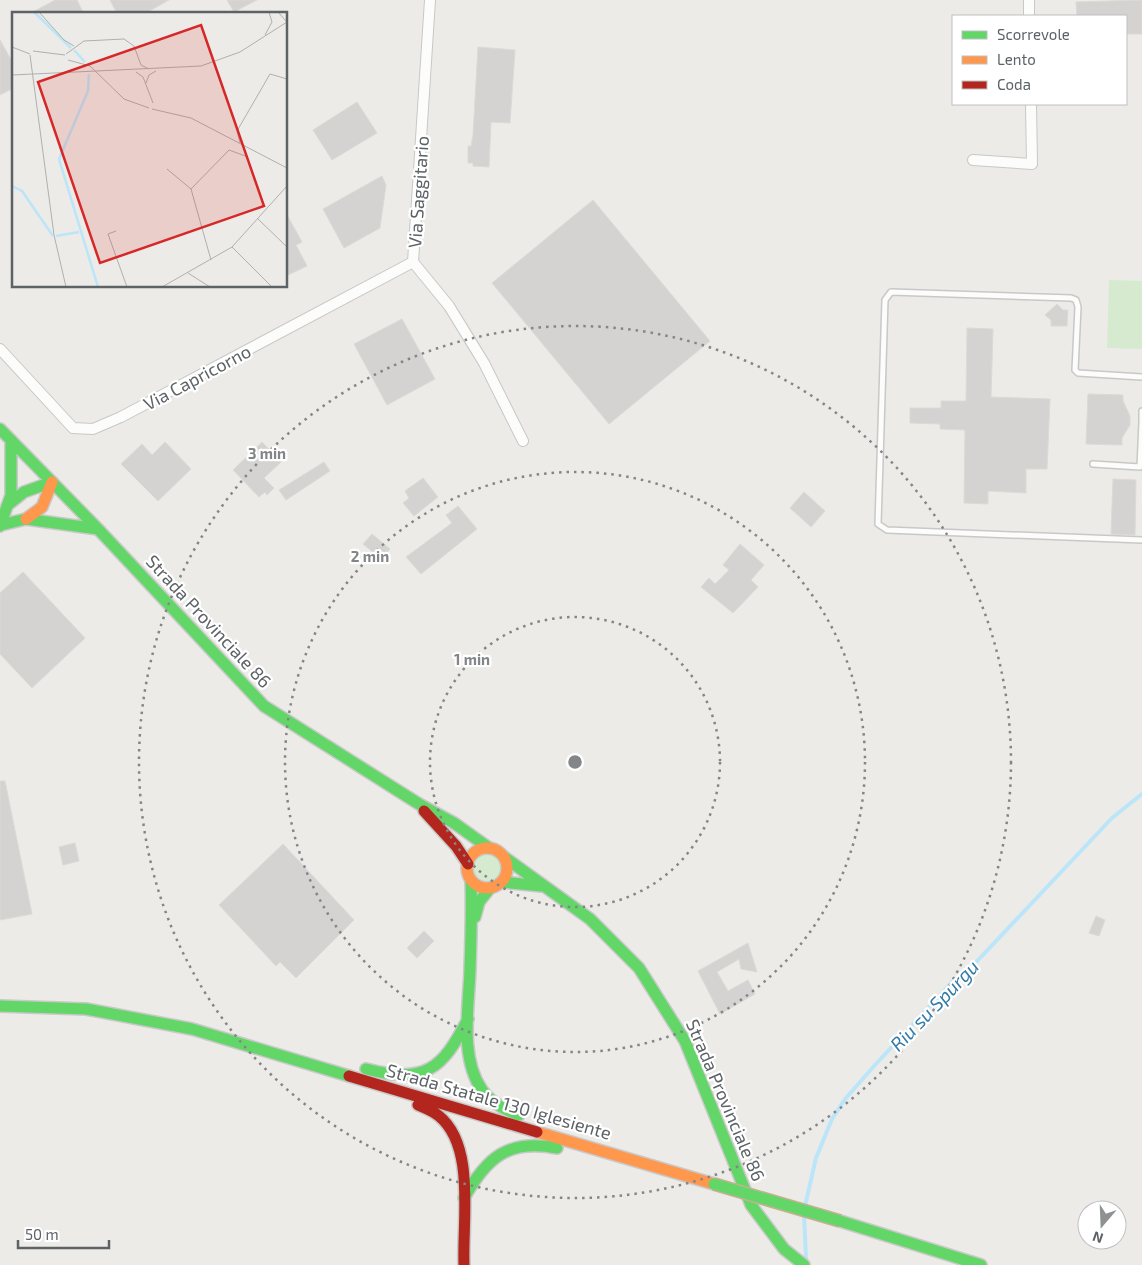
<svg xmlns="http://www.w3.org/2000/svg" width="1142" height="1265" viewBox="0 0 1142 1265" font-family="'Exo 2',sans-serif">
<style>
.green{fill:#d6ead0}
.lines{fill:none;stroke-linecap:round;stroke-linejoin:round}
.stream{stroke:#bbe5f8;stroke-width:4}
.building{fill:#d5d3d1;stroke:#dcdad6}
.lane-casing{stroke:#c8c8c8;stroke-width:8}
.street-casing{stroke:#c8c8c8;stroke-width:12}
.fast-casing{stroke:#c9c9c9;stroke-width:14}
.slow-casing{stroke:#c9c9c9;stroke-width:14}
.jam-casing{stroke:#c9c9c9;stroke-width:14}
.lane{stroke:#fcfcfb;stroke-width:5}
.street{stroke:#fcfcfb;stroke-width:10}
.fast{stroke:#63d668;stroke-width:11}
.slow{stroke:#ff974d;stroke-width:11}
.jam{stroke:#b3261e;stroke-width:11}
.fast-bridge-casing{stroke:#c5b093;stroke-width:14;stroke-linecap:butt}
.fast-bridge{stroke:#63d668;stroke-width:11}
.ring{fill:none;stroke:#828688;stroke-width:2.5;stroke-dasharray:2.5 5}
.labels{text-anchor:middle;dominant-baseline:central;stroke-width:4.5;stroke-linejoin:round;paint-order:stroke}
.street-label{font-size:18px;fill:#5c6266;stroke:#fff}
.water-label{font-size:19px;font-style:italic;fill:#337ba8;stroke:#fff}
.inset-river{fill:none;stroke:#bbe5f8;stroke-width:2.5}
.inset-road{fill:none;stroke:#afb0af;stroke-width:1}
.view{fill:#d62828;fill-opacity:0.15;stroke:#d62828;stroke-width:2.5}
.inset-edge{fill:none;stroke:#5c6266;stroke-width:2.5}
.centre{fill:#828688;stroke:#fff;stroke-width:2.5}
.ring-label{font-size:15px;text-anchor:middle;font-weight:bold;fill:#828688;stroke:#fff;stroke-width:4.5;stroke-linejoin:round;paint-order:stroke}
</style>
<rect width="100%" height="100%" fill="#edebe7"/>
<path class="green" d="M 1109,280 L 1142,281 L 1142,349 L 1107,348 Z
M471 868a16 16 0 1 1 32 0a16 16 0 1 1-32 0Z"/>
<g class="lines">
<path class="stream" d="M 805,1206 L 816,1158 L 832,1119 L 845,1099 L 875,1065 L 953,981 L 964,975 L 1112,818 L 1142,794
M 804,1215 L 806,1258"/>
</g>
<path class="building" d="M 55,0 L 77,0 L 84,14 L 29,14 Z
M 110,0 L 169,0 L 144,14 L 117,14 Z
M 227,0 L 257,0 L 234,12 Z
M 1142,0 L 1142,34 L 1126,34 L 1126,16 L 1077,16 L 1076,2 Z
M 0,40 L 14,65 L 14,88 L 0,95 Z
M 478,47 L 515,50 L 510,123 L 491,122 L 489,167 L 473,166 L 473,163 L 468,163 L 468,146 L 471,146 L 473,135 Z
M 357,102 L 377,133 L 332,160 L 313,130 Z
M 382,176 L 386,185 L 380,228 L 344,248 L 323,209 Z
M 593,200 L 710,341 L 609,424 L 492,283 Z
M 286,213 L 302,242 L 296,245 L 307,266 L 286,276 Z
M 1057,304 L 1063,310 L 1068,310 L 1067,326 L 1051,326 L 1051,320 L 1045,315 Z
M 402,319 L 435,379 L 387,405 L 354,344 Z
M 967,328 L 993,329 L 991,397 L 1050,399 L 1047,469 L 1026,469 L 1026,493 L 988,491 L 988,504 L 964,503 L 965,430 L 940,429 L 940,424 L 910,423 L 910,408 L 941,408 L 941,401 L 966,401 Z
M 1088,394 L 1123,395 L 1123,401 L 1130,416 L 1130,425 L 1122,438 L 1122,445 L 1086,444 Z
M 165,442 L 191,469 L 158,501 L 121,464 L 142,444 L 152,455 Z
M 262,442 L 281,462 L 264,478 L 274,488 L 267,495 L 265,492 L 259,497 L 233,470 Z
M 324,462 L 330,471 L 286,500 L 279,490 Z
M 423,478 L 438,497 L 414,516 L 403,503 L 409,498 L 405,491 Z
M 1113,479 L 1136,480 L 1135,535 L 1111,534 Z
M 804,492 L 825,511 L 811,527 L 790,508 Z
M 458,506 L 477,529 L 421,574 L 406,557 L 452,523 L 446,515 Z
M 372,534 L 390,549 L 381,559 L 363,544 Z
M 740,544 L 764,565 L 751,580 L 758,587 L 733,613 L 701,587 L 709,578 L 715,584 L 729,570 L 723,565 Z
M 23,572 L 85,638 L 32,688 L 0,654 L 0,593 Z
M 0,781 L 5,781 L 32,914 L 0,920 Z
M 75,843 L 79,861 L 63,865 L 59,847 Z
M 283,844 L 354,920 L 296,978 L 280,962 L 276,966 L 219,905 Z
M 1096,916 L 1105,920 L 1099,936 L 1089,933 Z
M 424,931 L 434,941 L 417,958 L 407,948 Z
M 748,943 L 757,972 L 741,969 L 739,959 L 717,972 L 728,991 L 748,980 L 755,994 L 720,1014 L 698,971 Z"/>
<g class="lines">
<g class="lane-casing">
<path id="lane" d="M 1142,377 L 1078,373 L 1075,370 L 1078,307 L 1076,300 L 1071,298 L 891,292 L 885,300 L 878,524 L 887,530 L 1142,540
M 1142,411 L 1142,422
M 1093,464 L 1140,467 L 1142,422"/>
</g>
<g class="street-casing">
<path id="street" d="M 430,0 L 413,262 L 449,306 L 484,363 L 523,441
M 1029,0 L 1029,16
M 973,160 L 1032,164 L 1031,104
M 0,349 L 73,428 L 93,429 L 121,417 L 413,262"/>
</g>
<g class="fast-casing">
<path id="fast" d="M 0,429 L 98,529 L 264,706 L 419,804 L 454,823 L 489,848
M 9,504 L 24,492 L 52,482
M 1,525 L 26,519 L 98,529
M 0,526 L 11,495 L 11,440
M 504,857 L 590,919 L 639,968 L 685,1041 L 751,1205 L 784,1249 L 804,1265
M 471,881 C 472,910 471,940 470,969 C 469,1006 459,1057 482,1090 C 491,1103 505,1110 519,1115
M 502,882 L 541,886
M 475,917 L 479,902 L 490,888
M 0,1006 L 86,1009 L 192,1029 L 349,1076
M 366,1069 C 425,1084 442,1070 468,1019
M 464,1198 C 487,1157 508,1139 557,1148
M 840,1221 L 981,1265"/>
</g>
<g class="slow-casing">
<path id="slow" d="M 26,519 L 42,507 L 52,482
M467 868a20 20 0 1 1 40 0a20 20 0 1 1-40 0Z
M 537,1132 L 714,1184"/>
</g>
<g class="jam-casing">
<path id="jam" d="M 424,811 L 456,846 L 468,864
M 349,1076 L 537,1132
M 418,1105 C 425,1108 433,1111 439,1116 C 476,1146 462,1222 464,1265"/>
</g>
<use href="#lane" class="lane"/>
<use href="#street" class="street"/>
<use href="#fast" class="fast"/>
<use href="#slow" class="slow"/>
<use href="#jam" class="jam"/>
<g class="fast-bridge-casing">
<path id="fast-bridge" d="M 714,1184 L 840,1221"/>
</g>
<use href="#fast-bridge" class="fast-bridge"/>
</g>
<g class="ring">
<circle cx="575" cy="762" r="145"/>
<circle cx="575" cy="762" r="290"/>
<circle cx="575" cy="762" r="436"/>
</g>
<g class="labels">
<g class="street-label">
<text transform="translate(418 192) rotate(-86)">Via Saggitario</text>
<text transform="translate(197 377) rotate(-28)">Via Capricorno</text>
<text transform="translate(209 621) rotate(47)">Strada Provinciale 86</text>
<text transform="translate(726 1100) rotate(67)">Strada Provinciale 86</text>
<text transform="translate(499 1101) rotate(16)">Strada Statale 130 Iglesiente</text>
</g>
<g class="water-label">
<text transform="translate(934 1005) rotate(-46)">Riu su Spurgu</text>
</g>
</g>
<g transform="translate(12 12)">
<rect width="275" height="275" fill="#edebe7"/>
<path class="inset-river" d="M 22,0 L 59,36M 62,38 L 73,50M 77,62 L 76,79 L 47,147 L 86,275M 0,174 L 10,179 L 41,224M 44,224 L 67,220"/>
<path class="inset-road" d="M 27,0 L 52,28 L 62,34M 253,23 L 260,10 L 257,0M 0,35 L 18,42M 21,39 L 53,43M 54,42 L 72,29 L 112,27 L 122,34 L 129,53 L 137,57M 18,43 L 42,223 L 54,275M 56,48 L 78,54 L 112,87 L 137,96M 124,60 L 131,65 L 141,91M 0,63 L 189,54 L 228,40 L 275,10 L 266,0M 134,71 L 137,63 L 144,59M 140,97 L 179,106 L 275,156M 228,131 L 225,119 L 258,62 L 275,67M 155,157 L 179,177 L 199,248M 179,177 L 217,138 L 236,145M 245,206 L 275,235M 104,219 L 96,222 L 115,275M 220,235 L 260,275M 176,261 L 198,275M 150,275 L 220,235 L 275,174"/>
<path class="view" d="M 189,13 L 252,194 L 88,251 L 26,70 Z"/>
<rect width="275" height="275" class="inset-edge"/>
</g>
<circle cx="575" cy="762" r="8" class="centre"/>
<g class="ring-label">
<text x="267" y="459">3 min</text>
<text x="370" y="562">2 min</text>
<text x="472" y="665">1 min</text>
</g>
<rect x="952" y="15" width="175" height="90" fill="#ffffff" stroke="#bec0c2"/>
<rect x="962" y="31" width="25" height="8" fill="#63d668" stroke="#bec0c2"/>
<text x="997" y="40" font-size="15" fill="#5c6266">Scorrevole</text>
<rect x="962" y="56" width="25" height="8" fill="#ff974d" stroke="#bec0c2"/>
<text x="997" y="65" font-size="15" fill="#5c6266">Lento</text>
<rect x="962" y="81" width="25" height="8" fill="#b3261e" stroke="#bec0c2"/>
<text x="997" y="90" font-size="15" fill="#5c6266">Coda</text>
<g transform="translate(1102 1225) rotate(199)"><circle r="24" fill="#ffffff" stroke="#bec0c2"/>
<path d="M0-4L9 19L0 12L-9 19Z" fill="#8f9293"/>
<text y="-8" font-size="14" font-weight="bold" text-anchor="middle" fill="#5c6266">N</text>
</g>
<path d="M18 1240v8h91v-8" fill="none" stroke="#5c6266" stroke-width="2.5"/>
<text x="25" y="1240" font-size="15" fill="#5c6266" stroke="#ffffff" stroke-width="4" paint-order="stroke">50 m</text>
</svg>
